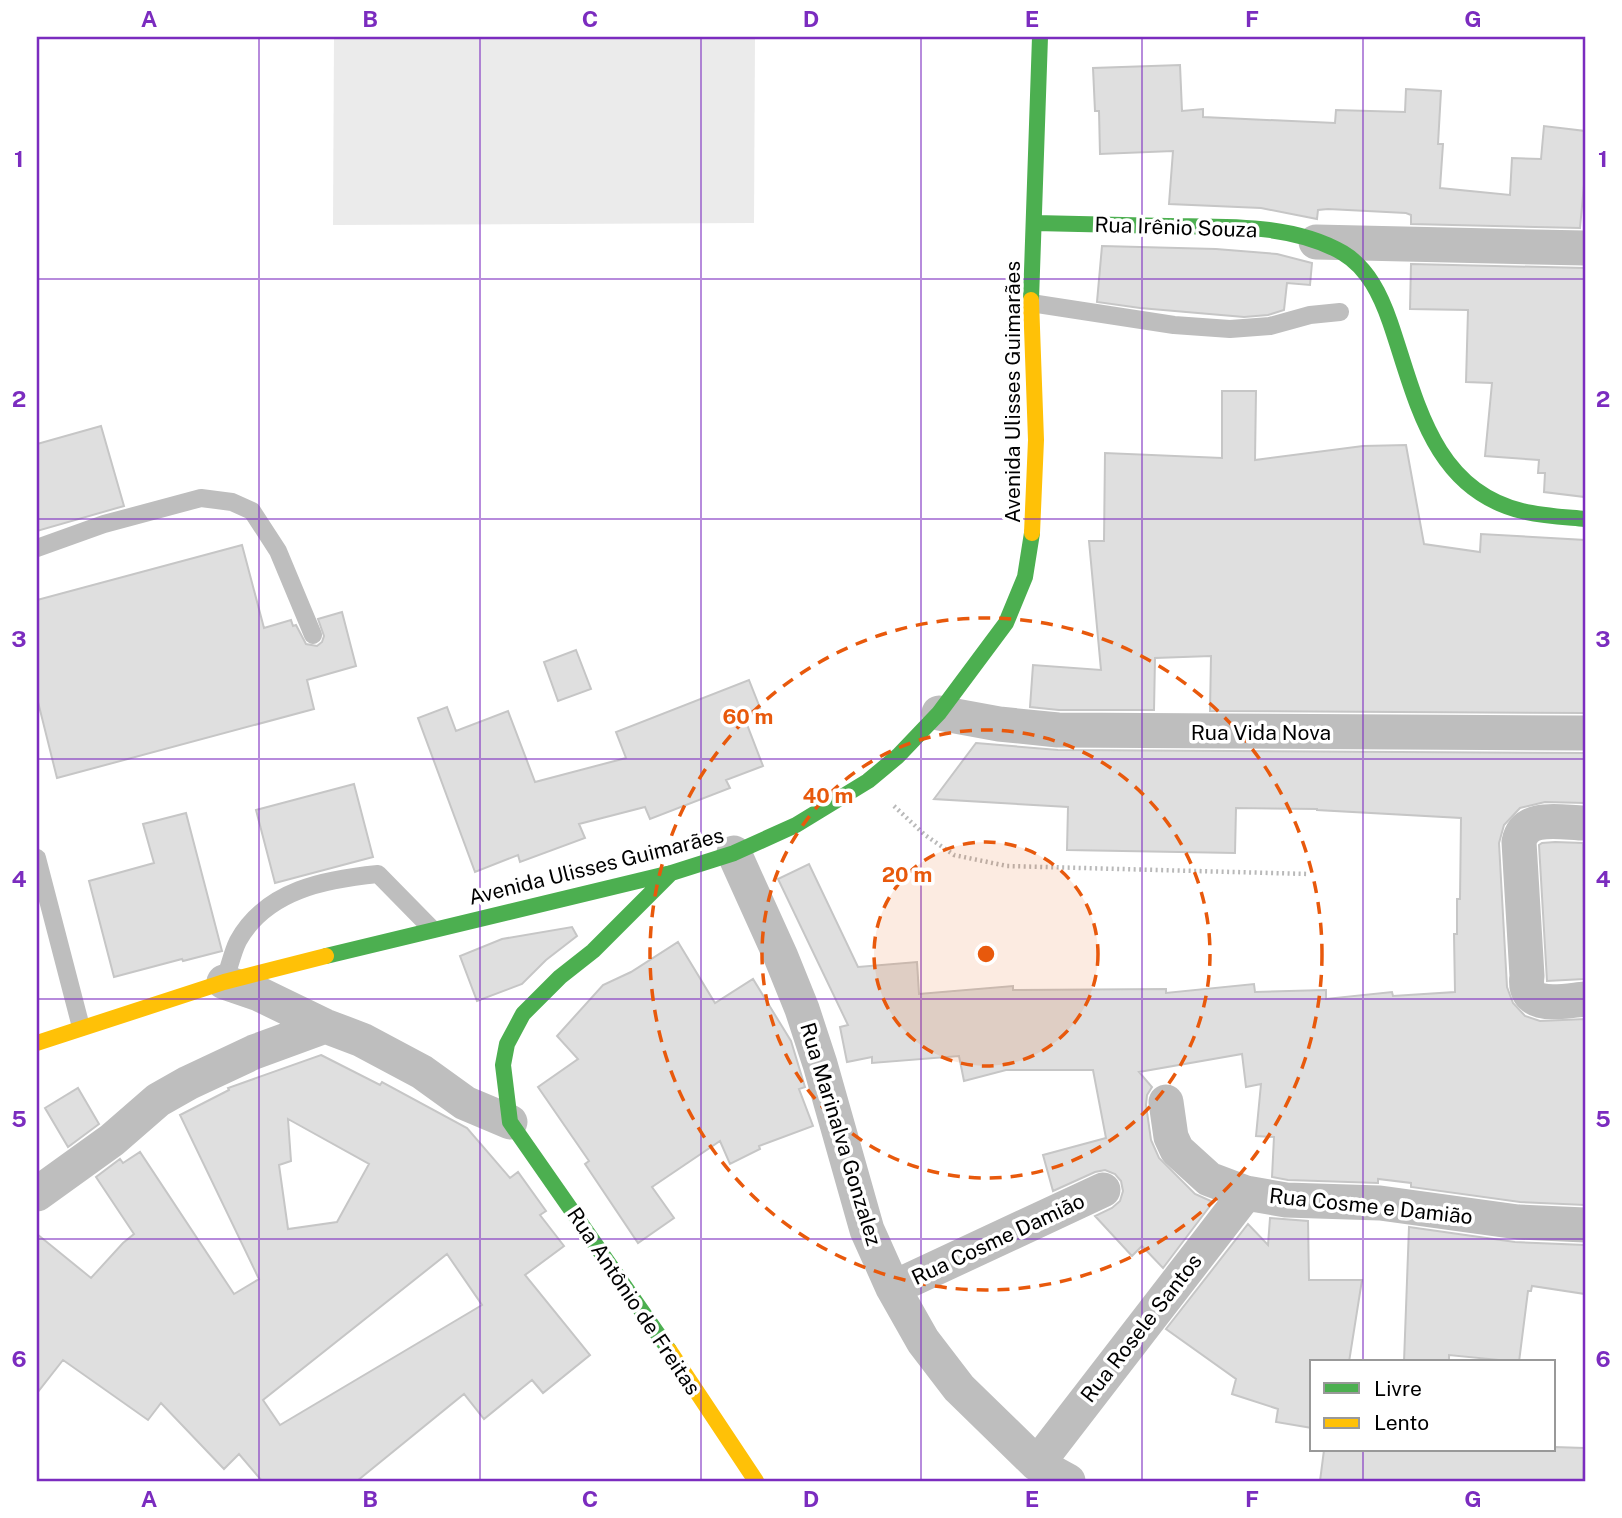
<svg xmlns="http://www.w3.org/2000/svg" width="1622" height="1518" viewBox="0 0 1622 1518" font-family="'Public Sans',sans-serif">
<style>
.green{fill:#ebebeb}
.building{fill:#dfdfdf;stroke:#c6c6c6;stroke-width:2;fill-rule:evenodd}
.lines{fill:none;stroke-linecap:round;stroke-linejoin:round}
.path{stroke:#b9b9b9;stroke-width:4.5;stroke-dasharray:2 3.5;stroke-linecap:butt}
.lane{stroke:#bebebe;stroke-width:18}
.street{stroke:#bebebe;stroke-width:35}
.fast{stroke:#4caf50;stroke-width:16}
.slow{stroke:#ffc107;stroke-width:16}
.grid{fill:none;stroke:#7b2cbf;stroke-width:2;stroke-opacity:0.55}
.ring{fill:none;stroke:#e8590c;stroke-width:3.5;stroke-dasharray:12 9}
.labels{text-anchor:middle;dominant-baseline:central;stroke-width:7;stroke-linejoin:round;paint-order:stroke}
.street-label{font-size:21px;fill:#000;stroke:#fff}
.centre{fill:#e8590c;stroke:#fff;stroke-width:3.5}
.ring-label{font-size:21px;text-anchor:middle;font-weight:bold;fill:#e8590c;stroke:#fff;stroke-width:7;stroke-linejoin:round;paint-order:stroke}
.neatline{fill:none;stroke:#7b2cbf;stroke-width:2.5}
.grid-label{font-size:23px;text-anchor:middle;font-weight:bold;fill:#7b2cbf}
</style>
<rect width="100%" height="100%" fill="#fff"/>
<path class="green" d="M 334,37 L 755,37 L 754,223 L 333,225 Z"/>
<path class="building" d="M 1180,65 L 1182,111 L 1203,109 L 1203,117 L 1335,123 L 1336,110 L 1405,112 L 1406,89 L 1441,91 L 1438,144 L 1443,144 L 1440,188 L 1510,195 L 1512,158 L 1541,159 L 1544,126 L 1585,131 L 1585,174 L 1580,228 L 1411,224 L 1411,215 L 1406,213 L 1328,209 L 1318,210 L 1317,219 L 1261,208 L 1169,204 L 1173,151 L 1100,154 L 1099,111 L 1095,111 L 1093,68 Z
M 1102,246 L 1216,249 L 1277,254 L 1312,263 L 1310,285 L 1287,283 L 1284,310 L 1268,315 L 1244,317 L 1140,308 L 1097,302 Z
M 1411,264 L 1585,268 L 1585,497 L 1544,492 L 1545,473 L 1538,473 L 1539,460 L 1485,456 L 1492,383 L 1466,382 L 1468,310 L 1410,309 Z
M 1222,391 L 1256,391 L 1255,460 L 1363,446 L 1406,445 L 1424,544 L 1480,552 L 1481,534 L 1585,540 L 1585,713 L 1210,711 L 1211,656 L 1155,658 L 1154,710 L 1059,710 L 1030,707 L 1033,665 L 1101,670 L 1089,541 L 1104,541 L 1105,453 L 1222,458 Z
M 101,426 L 124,506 L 37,531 L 37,444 Z
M 242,545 L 264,628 L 291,620 L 293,626 L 296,625 L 306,644 L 317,646 L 322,642 L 324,636 L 318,619 L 342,612 L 356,666 L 307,680 L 314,709 L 57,778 L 37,698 L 37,600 Z
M 576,650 L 591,689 L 558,701 L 544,662 Z
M 749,680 L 760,708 L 743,714 L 763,766 L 726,780 L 730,788 L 650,819 L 645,807 L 579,824 L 585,838 L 520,862 L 518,855 L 475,872 L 418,718 L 447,707 L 456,731 L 508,711 L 535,782 L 626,758 L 616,732 Z
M 976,743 L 1058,750 L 1585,753 L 1585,803 L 1545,802 L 1520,808 L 1504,825 L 1499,843 L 1507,987 L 1513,1003 L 1525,1016 L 1540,1021 L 1585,1019 L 1585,1205 L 1520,1202 L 1411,1187 L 1411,1183 L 1378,1179 L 1378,1183 L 1288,1180 L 1272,1177 L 1274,1137 L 1256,1136 L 1261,1084 L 1246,1087 L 1242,1054 L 1139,1072 L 1152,1087 L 1147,1095 L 1146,1105 L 1151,1140 L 1159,1158 L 1195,1194 L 1213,1202 L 1163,1268 L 1142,1246 L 1132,1256 L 1095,1216 L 1112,1208 L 1120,1201 L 1123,1191 L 1121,1181 L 1115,1174 L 1105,1170 L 1095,1172 L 1053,1191 L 1043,1155 L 1106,1138 L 1093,1070 L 1006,1070 L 964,1081 L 959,1056 L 872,1063 L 872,1057 L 847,1062 L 840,1027 L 848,1025 L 778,879 L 809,864 L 858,967 L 917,962 L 919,994 L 1013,986 L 1013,990 L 1166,989 L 1166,993 L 1254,984 L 1255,992 L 1326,990 L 1326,999 L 1392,992 L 1393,996 L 1455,992 L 1454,934 L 1457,934 L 1457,899 L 1460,899 L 1461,818 L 1317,810 L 1317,809 L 1236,808 L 1235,853 L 1067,850 L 1068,807 L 934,799 Z
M 354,784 L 373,857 L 275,883 L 256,810 Z
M 186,813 L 222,951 L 183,961 L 182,959 L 114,977 L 89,881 L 154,863 L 143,824 Z
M 1555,842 L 1583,843 L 1584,979 L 1547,981 L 1539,845 L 1542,843 Z
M 572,927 L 577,936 L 546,960 L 522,984 L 477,1001 L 460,956 L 502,939 Z
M 678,942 L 715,1003 L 753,979 L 791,1041 L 805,1087 L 799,1089 L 813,1126 L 759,1146 L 760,1149 L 730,1164 L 720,1141 L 652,1187 L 674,1218 L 638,1243 L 585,1164 L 589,1161 L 538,1087 L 578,1059 L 557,1036 L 603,985 L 631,972 Z
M 321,1055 L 380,1085 L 382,1082 L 467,1128 L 510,1178 L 518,1172 L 546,1211 L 540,1215 L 564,1246 L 525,1275 L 590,1355 L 543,1393 L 532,1380 L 484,1419 L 464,1394 L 357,1481 L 262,1481 L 239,1454 L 224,1469 L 161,1403 L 148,1420 L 63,1360 L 37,1393 L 37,1234 L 91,1278 L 123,1243 L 134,1234 L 96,1177 L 120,1159 L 123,1163 L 140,1152 L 234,1294 L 259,1279 L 180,1115 L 229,1090 L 228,1088 ZM 288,1119 L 369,1164 L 337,1222 L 288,1229 L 279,1165 L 291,1161 ZM 447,1254 L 482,1305 L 280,1425 L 263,1400 Z
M 78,1088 L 99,1124 L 68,1147 L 45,1108 Z
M 1270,1218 L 1308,1221 L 1309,1280 L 1362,1280 L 1349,1362 L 1312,1362 L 1312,1428 L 1276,1422 L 1278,1409 L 1232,1394 L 1236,1379 L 1166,1329 L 1248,1224 L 1268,1245 Z
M 1409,1227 L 1515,1242 L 1585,1245 L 1585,1294 L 1532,1286 L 1531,1291 L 1528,1291 L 1519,1362 L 1449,1355 L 1449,1362 L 1404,1362 Z
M 1554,1447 L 1584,1448 L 1583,1481 L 1320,1481 L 1324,1450 L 1554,1450 Z"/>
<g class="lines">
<path class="path" d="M 894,806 L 925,835 L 954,855 L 1007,866 L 1309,874"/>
<path class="lane" d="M 1031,303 L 1174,325 L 1230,329 L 1270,326 L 1310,315 L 1340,312
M 37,548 L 104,524 L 201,498 L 232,502 L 252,511 L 278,551 L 313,635
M 37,858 L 81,1027
M 224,982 C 229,969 232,953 238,941 C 266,890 326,879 378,874 L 432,929"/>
<path class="street" d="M 1316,242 L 1585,248
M 939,713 L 999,724 L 1058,730 L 1585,733
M 1585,823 C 1562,823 1525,813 1519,842 L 1527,976 C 1522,1011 1562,1001 1585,999
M 734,853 L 781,957 L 802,1009 L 820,1064 L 867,1230 L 893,1288 L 923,1341 L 959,1388 L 1037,1464 L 1068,1481
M 224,982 L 259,994 L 325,1026 L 362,1040 L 422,1072 L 465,1103 L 510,1122
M 1166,1102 L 1171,1137 L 1177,1150 L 1209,1179 L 1246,1193 L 1286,1200 L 1380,1203 L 1518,1222 L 1585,1225
M 37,1194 L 112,1140 L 158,1100 L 188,1083 L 254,1052 L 325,1026
M 893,1288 L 1103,1190
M 1037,1464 L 1246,1193"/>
<path class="fast" d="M 1035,223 C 1079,224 1123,225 1167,226 C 1224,227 1292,223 1343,253 C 1368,268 1381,296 1390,322 C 1416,397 1431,489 1522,511 C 1542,516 1564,517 1585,519
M 1031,300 L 1040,37
M 326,956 L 671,873 L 734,853 L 796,825 L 868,781 L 898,756 L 939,713 L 1006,623 L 1025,577 L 1032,533
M 669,1350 L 510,1122 L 503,1065 L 507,1044 L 523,1014 L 560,977 L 593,951 L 671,873"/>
<path class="slow" d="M 1031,300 L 1036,440 L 1032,533
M 37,1043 L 224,982 L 326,956
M 669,1350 L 756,1481"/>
</g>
<path class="grid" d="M 259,37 L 259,1481M 480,37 L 480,1481M 701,37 L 701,1481M 921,37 L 921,1481M 1142,37 L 1142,1481M 1363,37 L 1363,1362M 37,279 L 1585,279M 37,519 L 1585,519M 37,759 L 1585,759M 37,999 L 1585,999M 37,1239 L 1585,1239M 1363,1450 L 1363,1481"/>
<circle cx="986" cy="954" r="112" fill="#e8590c" fill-opacity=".12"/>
<g class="ring">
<circle cx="986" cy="954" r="112"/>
<circle cx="986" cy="954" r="224"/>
<circle cx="986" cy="954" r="336"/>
</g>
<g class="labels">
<g class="street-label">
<text transform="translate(1176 227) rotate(2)">Rua Irênio Souza</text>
<text transform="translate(1012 392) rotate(-90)">Avenida Ulisses Guimarães</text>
<text x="1261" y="732">Rua Vida Nova</text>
<text transform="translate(596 866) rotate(-14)">Avenida Ulisses Guimarães</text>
<text transform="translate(841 1134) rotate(73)">Rua Marinalva Gonzalez</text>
<text transform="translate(1371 1206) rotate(6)">Rua Cosme e Damião</text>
<text transform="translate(998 1239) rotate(-25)">Rua Cosme Damião</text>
<text transform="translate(634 1301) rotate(56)">Rua Antônio de Freitas</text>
<text transform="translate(1141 1328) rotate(-52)">Rua Rosele Santos</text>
</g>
</g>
<circle cx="986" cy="954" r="10" class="centre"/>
<g class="ring-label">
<text x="748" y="724">60 m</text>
<text x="828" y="803">40 m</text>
<text x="907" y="882">20 m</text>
</g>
<rect width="1622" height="1518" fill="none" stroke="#ffffff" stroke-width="77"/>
<rect x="1310" y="1360" width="245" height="91" fill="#ffffff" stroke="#999999" stroke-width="2"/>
<rect x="1324" y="1383" width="35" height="10" fill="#4caf50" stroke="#999999" stroke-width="2"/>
<text x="1374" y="1396" font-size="21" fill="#000000">Livre</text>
<rect x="1324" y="1418" width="35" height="10" fill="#ffc107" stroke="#999999" stroke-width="2"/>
<text x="1374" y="1430" font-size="21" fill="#000000">Lento</text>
<rect x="38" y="38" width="1546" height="1442" class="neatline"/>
<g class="grid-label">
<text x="149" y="27">A</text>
<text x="370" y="27">B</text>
<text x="590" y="27">C</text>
<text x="811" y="27">D</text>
<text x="1032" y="27">E</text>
<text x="1252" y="27">F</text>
<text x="1473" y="27">G</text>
<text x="19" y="167">1</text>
<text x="1603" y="167">1</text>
<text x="19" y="407">2</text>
<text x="1603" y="407">2</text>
<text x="19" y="647">3</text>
<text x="1603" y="647">3</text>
<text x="19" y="887">4</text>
<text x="1603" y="887">4</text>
<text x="19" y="1127">5</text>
<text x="1603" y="1127">5</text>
<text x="19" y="1367">6</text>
<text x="1603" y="1367">6</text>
<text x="149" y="1507">A</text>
<text x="370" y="1507">B</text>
<text x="590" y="1507">C</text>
<text x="811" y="1507">D</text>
<text x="1032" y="1507">E</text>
<text x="1252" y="1507">F</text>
<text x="1473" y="1507">G</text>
</g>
</svg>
